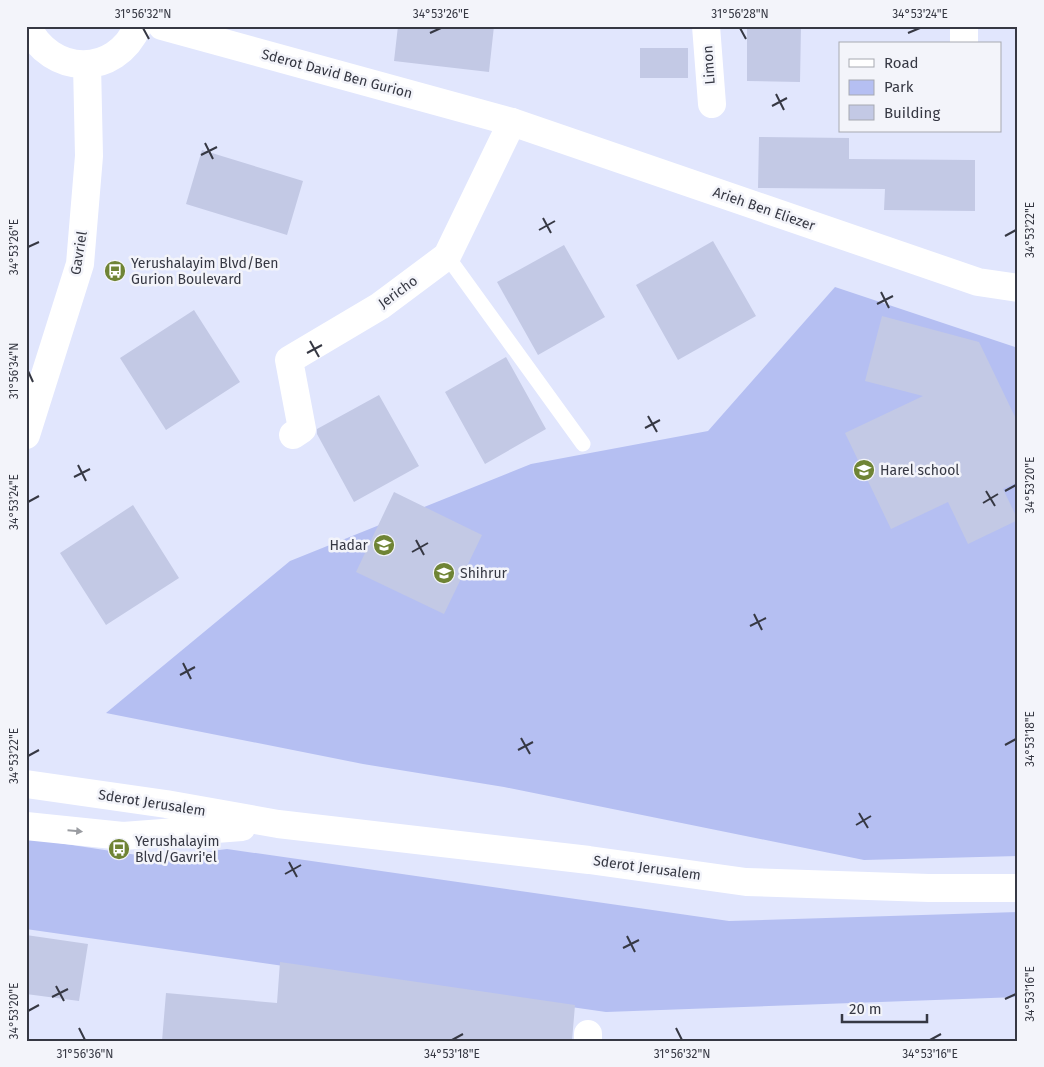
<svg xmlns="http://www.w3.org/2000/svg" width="1044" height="1067" viewBox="0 0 1044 1067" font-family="'Fira Sans',sans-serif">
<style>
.green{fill:#b5bff2}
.building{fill:#c3c9e5}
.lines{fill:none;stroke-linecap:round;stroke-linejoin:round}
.lane{stroke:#fff;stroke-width:15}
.street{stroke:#fff;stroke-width:28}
.secondary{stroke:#fff;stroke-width:28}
.oneway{fill:#9a9ca1}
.ticks{fill:none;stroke:#363843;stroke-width:2}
.labels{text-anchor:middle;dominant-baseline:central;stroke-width:5;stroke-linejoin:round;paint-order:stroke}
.street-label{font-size:14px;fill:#363843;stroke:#f3f4fa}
.poi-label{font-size:14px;fill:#363843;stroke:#f3f4fa;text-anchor:start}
.neatline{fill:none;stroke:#363843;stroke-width:2}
.ticks-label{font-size:12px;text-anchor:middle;fill:#363843}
</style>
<rect width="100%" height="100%" fill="#e1e6fd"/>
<path class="green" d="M 835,287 L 1018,348 L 1018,856 L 864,860 L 504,787 L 363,764 L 106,713 L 290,561 L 531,464 L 708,431 Z
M 26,838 L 157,858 L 227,849 L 729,921 L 1018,912 L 1018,997 L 606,1012 L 26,929 Z"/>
<path class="building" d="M 398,26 L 494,26 L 489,72 L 394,61 Z
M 747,26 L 801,26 L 800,82 L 747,81 Z
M 640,48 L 688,48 L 688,78 L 640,78 Z
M 759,137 L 849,138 L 849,159 L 975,160 L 975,211 L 884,210 L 885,189 L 758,188 Z
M 202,150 L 303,181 L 287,235 L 186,204 Z
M 713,241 L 756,316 L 678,360 L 636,285 Z
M 564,245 L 605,317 L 538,355 L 497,282 Z
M 194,310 L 240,382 L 166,430 L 120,358 Z
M 882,316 L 979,342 L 1018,423 L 1018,482 L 1003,489 L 1018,520 L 968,544 L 948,502 L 891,529 L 845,433 L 923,396 L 865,381 Z
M 506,357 L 546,429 L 485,464 L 445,392 Z
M 379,395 L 419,466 L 354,502 L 317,434 L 317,429 Z
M 394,492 L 482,535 L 444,614 L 356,572 Z
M 133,505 L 179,578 L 106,625 L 60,553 Z
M 26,935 L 88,944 L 79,1001 L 26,994 Z
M 280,962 L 575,1005 L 572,1041 L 162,1041 L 166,993 L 277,1003 Z"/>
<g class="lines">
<path class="lane" d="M 447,256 L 583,444"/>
<path class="street" d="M 706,26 L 712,104
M 964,26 L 964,44
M 293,435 L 302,429 L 289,360 L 380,306 L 447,256 L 512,122
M 588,1041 L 588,1034"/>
<path class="secondary" d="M 27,26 C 51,76 115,78 138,26
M 162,26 L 512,122 L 978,282 L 1018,288
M 26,435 L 80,264 L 89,156 L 87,64
M 26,784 L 166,804 L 278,824 L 589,860 L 746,882 L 929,888 L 1018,888
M 26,826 L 123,836 L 242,827"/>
</g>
<defs><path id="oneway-solid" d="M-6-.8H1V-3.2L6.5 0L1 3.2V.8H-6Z" transform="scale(1.25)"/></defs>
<use class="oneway" href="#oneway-solid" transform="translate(75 831) rotate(5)"/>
<path class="ticks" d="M 143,28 L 149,39M 740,28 L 746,39M 430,33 L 441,28M 908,33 L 920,28M 776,94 L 784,110M 772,106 L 787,98M 205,143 L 213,159M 201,155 L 217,147M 543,218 L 551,233M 539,230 L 555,221M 1005,236 L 1016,230M 28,247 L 39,242M 881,292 L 889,308M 877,304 L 893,296M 310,341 L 319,357M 307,353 L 322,345M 28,371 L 33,382M 648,416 L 657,432M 645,428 L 660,420M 78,465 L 86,481M 74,477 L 90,469M 986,491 L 995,506M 1005,491 L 1016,485M 28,502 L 39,496M 983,503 L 998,494M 416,540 L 424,555M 412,552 L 428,543M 754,614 L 762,630M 750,626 L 766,618M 183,663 L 191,679M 180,675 L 195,667M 521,738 L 530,754M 1005,745 L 1016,739M 518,750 L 533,742M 28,756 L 39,750M 859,813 L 868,828M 856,825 L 871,816M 289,862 L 297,877M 285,874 L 301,865M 627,936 L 635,952M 623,948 L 639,940M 56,986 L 64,1001M 52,997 L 68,989M 1005,999 L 1016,994M 28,1011 L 39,1005M 79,1028 L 85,1040M 676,1028 L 682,1040M 452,1040 L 463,1034M 930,1040 L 941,1034"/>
<defs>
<g id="bus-disc" transform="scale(1.125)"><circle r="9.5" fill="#6f8435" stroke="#f3f4fa"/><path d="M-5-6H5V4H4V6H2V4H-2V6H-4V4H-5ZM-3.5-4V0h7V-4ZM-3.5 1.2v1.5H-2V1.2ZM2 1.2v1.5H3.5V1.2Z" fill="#fff"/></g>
<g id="school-disc" transform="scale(1.125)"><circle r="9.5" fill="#6f8435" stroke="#f3f4fa"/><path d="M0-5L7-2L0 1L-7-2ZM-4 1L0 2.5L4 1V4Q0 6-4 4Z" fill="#fff"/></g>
</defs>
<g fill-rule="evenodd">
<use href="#bus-disc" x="115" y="271"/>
<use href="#school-disc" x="864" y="470"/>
<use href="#school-disc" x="384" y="545"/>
<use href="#school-disc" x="444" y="573"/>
<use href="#bus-disc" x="119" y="849"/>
</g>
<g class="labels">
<g class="street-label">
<text transform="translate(709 65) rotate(-94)">Limon</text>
<text transform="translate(337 74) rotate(15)">Sderot David Ben Gurion</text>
<text transform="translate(764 209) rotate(19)">Arieh Ben Eliezer</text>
<text transform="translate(79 253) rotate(-81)">Gavriel</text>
<text transform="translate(398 292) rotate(-36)">Jericho</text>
<text transform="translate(152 803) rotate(9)">Sderot Jerusalem</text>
<text transform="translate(647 868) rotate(8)">Sderot Jerusalem</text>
</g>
<g class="poi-label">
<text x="131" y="263">Yerushalayim Blvd/Ben<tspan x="131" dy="16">Gurion Boulevard</tspan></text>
<text x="880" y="470">Harel school</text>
<text x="368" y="545" text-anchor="end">Hadar</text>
<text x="460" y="573">Shihrur</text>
<text x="135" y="841">Yerushalayim<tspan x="135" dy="16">Blvd/Gavri'el</tspan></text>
</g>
</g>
<rect width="1044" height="1067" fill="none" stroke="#f3f4fa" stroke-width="55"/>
<rect x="839" y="42" width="162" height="90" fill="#f3f4fa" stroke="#a7a9b1"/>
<rect x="849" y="59" width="25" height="8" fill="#ffffff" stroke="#a7a9b1"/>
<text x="884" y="68" font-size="15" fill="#363843">Road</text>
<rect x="849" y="80" width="25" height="15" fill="#b5bff2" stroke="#a7a9b1"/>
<text x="884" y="92" font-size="15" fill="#363843">Park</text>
<rect x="849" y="105" width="25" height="15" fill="#c3c9e5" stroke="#a7a9b1"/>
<text x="884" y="118" font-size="15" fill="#363843">Building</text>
<path d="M842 1014v8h85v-8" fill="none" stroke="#363843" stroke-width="2.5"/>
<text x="849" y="1014" font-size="15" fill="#363843" stroke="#f3f4fa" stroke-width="4" paint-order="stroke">20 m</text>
<rect x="28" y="28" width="988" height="1012" class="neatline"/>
<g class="ticks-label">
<text x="143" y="18">31°56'32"N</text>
<text x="441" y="18">34°53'26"E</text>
<text x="740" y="18">31°56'28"N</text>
<text x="920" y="18">34°53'24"E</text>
<text transform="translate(1030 230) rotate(-90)" y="4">34°53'22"E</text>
<text transform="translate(14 247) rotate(-90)" y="4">34°53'26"E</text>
<text transform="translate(14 371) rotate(-90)" y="4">31°56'34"N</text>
<text transform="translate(1030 485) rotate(-90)" y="4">34°53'20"E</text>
<text transform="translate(14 502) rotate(-90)" y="4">34°53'24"E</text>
<text transform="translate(1030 739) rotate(-90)" y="4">34°53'18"E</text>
<text transform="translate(14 756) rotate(-90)" y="4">34°53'22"E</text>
<text transform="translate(1030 994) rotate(-90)" y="4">34°53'16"E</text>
<text transform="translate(14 1011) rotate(-90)" y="4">34°53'20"E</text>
<text x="85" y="1058">31°56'36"N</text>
<text x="452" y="1058">34°53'18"E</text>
<text x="682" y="1058">31°56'32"N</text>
<text x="930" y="1058">34°53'16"E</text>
</g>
</svg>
